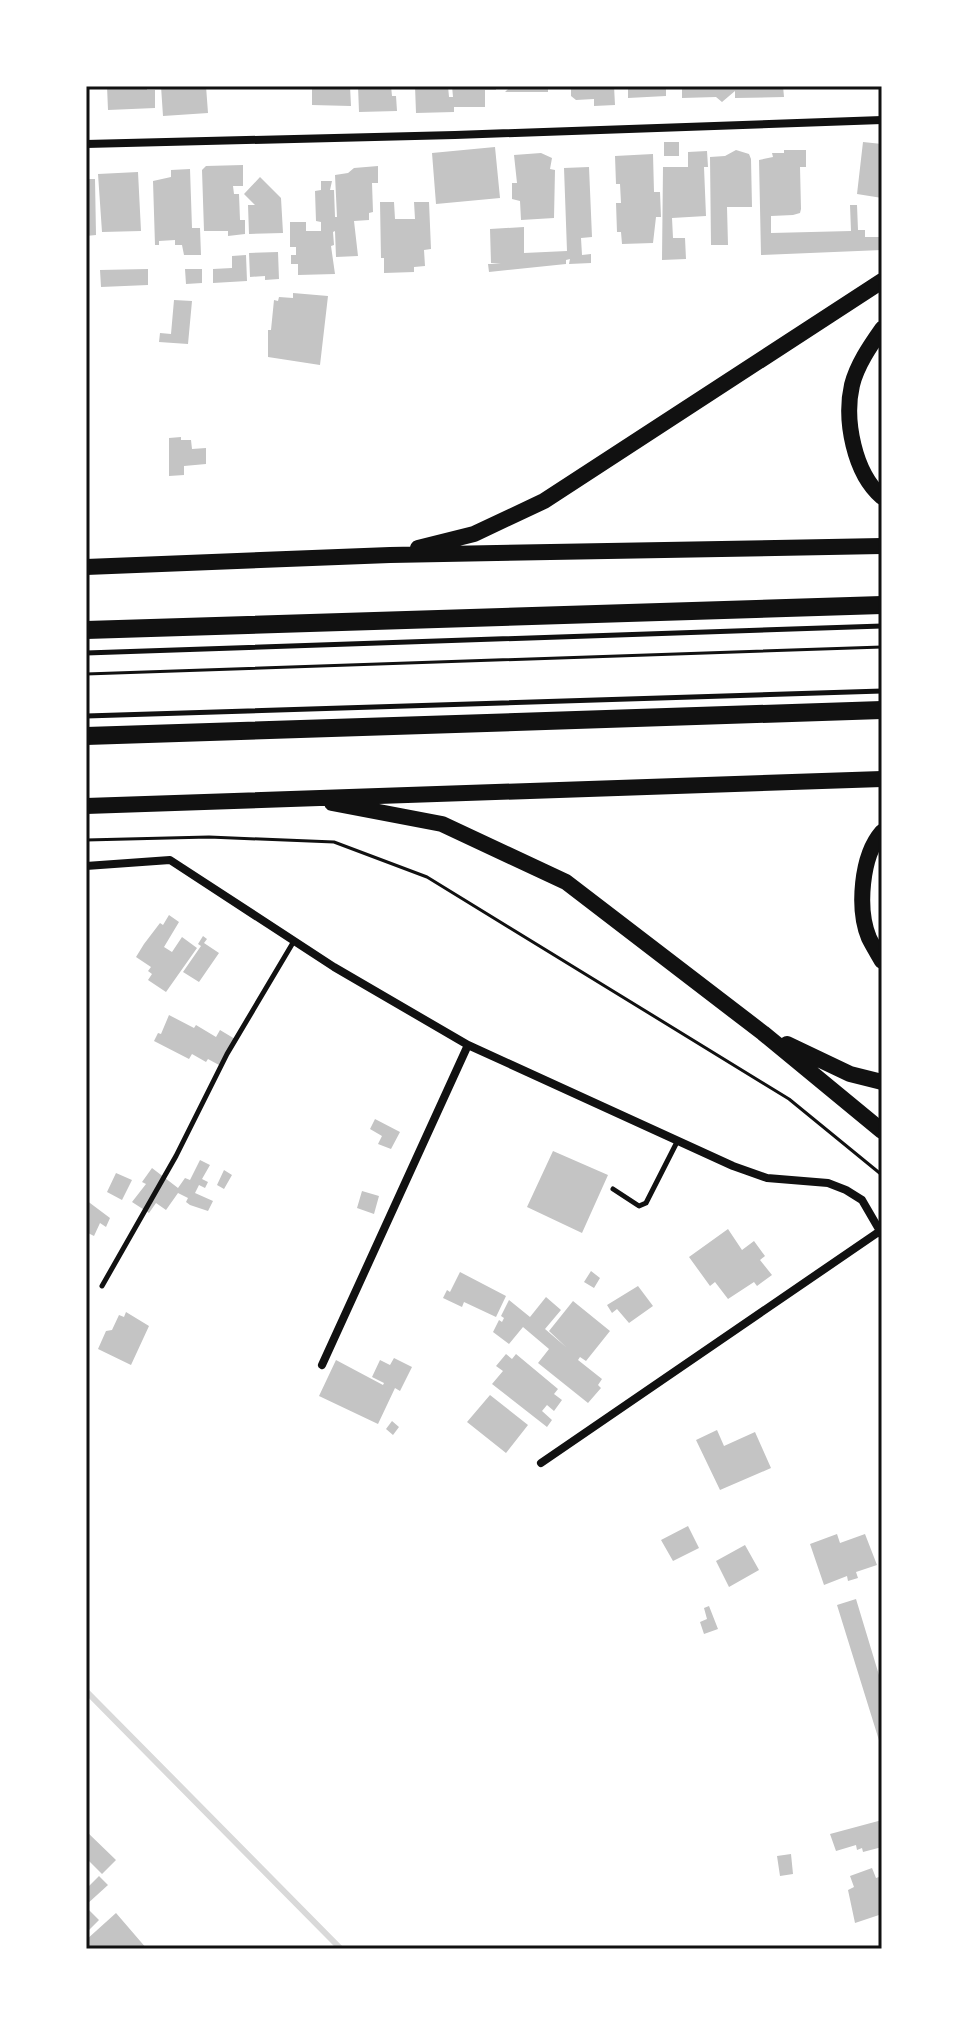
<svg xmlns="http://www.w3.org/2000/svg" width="968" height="2035" viewBox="0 0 968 2035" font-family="Jost,sans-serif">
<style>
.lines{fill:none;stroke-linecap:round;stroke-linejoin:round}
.stream{stroke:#d9d9d9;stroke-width:6}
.building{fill:#c4c4c4}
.path{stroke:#111;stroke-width:3}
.service{stroke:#111;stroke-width:5}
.minor{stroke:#111;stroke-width:8}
.primary{stroke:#111;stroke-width:16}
.motorway{stroke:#111;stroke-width:18}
.neatline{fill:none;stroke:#111;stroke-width:3}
</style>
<rect width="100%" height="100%" fill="#fff"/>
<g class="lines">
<path class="stream" d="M 86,1691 L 341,1949"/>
</g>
<path class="building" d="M 107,86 L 147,86 L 147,90 L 155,90 L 155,108 L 108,110 Z
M 161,86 L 206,86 L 208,113 L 163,116 Z
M 312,86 L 350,86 L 351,106 L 312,105 Z
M 358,86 L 391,86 L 392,96 L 396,96 L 397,111 L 359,112 Z
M 415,86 L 448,86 L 449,97 L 453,97 L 452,86 L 496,86 L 496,90 L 485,90 L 485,107 L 454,107 L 454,112 L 416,113 Z
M 511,86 L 548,86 L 548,92 L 505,92 Z
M 571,86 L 614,86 L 615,105 L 594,106 L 594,99 L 576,100 L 571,96 Z
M 628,86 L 666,86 L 666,96 L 628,98 Z
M 682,86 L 783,86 L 784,97 L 735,98 L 735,91 L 722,102 L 716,97 L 682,98 Z
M 664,142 L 679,142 L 679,156 L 664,156 Z
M 863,142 L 882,144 L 882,198 L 857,194 Z
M 495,147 L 500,198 L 436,204 L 432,153 Z
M 736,150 L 749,154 L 751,159 L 752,207 L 727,207 L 728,245 L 711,245 L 710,157 L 725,156 Z
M 784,150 L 806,150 L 806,167 L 800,167 L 801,209 L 800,213 L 793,215 L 771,216 L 771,233 L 851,231 L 850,205 L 857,205 L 858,230 L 865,230 L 865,237 L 882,237 L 882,250 L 761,255 L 759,160 L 773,157 L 772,153 L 784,153 Z
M 707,151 L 708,167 L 704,167 L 706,216 L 672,218 L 673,238 L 685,238 L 686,259 L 662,260 L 663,167 L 688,167 L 688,152 Z
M 541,153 L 552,158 L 550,169 L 555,170 L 554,218 L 521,220 L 520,201 L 512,199 L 512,183 L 517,183 L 514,155 Z
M 653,154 L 654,192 L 660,192 L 661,217 L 656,217 L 653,243 L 622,244 L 621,232 L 617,232 L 616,203 L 621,203 L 620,184 L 616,184 L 615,156 Z
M 243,165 L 243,186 L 233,186 L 234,194 L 239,194 L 240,220 L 245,220 L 245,234 L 228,236 L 228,231 L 204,231 L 202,170 L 206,166 Z
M 378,166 L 378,183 L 372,183 L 373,212 L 369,213 L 369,220 L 354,221 L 358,256 L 336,257 L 335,231 L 333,232 L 334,245 L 331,246 L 335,274 L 298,275 L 298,264 L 291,264 L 291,255 L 296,255 L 296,247 L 290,247 L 290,222 L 306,222 L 306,231 L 321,231 L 321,222 L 316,221 L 315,191 L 321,190 L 321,181 L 332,181 L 330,190 L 334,190 L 335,217 L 337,217 L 335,175 L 348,173 L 354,168 Z
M 589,167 L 592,237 L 581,238 L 582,255 L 591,254 L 591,263 L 569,264 L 570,259 L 566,260 L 566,264 L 489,272 L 488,264 L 501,264 L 491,263 L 490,229 L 524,227 L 524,253 L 567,251 L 564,168 Z
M 190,169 L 192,228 L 200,228 L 201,255 L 184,255 L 182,245 L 175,245 L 175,240 L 159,241 L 159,245 L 155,245 L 153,181 L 171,177 L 171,170 Z
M 138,172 L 141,231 L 102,232 L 98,174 Z
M 260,177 L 281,198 L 283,233 L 249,234 L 248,205 L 255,205 L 244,194 Z
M 86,179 L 95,179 L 96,235 L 86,236 Z
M 380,202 L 394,202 L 395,219 L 415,219 L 414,202 L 429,202 L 431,249 L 424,250 L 425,266 L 414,267 L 414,272 L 384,273 L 384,258 L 381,258 Z
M 278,252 L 279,279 L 265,280 L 265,276 L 250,277 L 249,253 Z
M 246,255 L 247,281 L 213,283 L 213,269 L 232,268 L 232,256 Z
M 148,269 L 148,285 L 101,287 L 100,270 Z
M 185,269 L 202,269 L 202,283 L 186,284 Z
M 293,293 L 328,296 L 320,365 L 268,357 L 268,330 L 271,330 L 274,300 L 278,301 L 279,297 L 293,298 Z
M 174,300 L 192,301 L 188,344 L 159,342 L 160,333 L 171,334 Z
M 181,437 L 181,440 L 191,440 L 192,449 L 206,448 L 206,464 L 184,466 L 184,475 L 169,476 L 169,438 Z
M 169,915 L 179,922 L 164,947 L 172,952 L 182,937 L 197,948 L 166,992 L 148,980 L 152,974 L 148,971 L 151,967 L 136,957 L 144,944 L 160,923 L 163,925 Z
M 203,936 L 207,939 L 204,943 L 219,953 L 199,982 L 183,972 L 201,946 L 198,944 Z
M 169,1015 L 194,1028 L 196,1025 L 216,1037 L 220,1030 L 235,1039 L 219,1065 L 208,1059 L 206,1062 L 192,1054 L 189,1059 L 154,1041 L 158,1033 L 161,1034 Z
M 375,1119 L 400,1132 L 391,1149 L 378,1144 L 382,1136 L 370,1129 Z
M 553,1151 L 608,1175 L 582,1233 L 527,1207 Z
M 200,1160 L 210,1165 L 202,1179 L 208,1182 L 205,1188 L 199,1185 L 195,1193 L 213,1201 L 208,1211 L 190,1205 L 186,1202 L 188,1198 L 178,1193 L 166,1210 L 156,1203 L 149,1213 L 132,1202 L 146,1184 L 142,1182 L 152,1168 L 178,1188 L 185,1178 L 190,1180 Z
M 224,1170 L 232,1175 L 224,1189 L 217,1185 Z
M 116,1173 L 132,1180 L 122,1200 L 107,1192 Z
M 362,1191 L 379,1196 L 374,1214 L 357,1208 Z
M 86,1200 L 110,1218 L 106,1227 L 100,1223 L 94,1236 L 86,1232 Z
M 728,1229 L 742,1250 L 754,1241 L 765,1256 L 760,1260 L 772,1275 L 757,1286 L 754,1282 L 728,1299 L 715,1282 L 710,1286 L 689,1257 Z
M 591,1271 L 600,1278 L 594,1288 L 584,1282 Z
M 460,1272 L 506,1296 L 496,1317 L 464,1302 L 462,1307 L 443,1298 L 447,1290 L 450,1292 Z
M 638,1286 L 653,1306 L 629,1323 L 617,1309 L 612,1313 L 607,1305 Z
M 546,1297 L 561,1310 L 545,1329 L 566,1347 L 549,1331 L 573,1301 L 610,1331 L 586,1361 L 580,1357 L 578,1360 L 602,1379 L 598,1385 L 601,1388 L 588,1403 L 538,1363 L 549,1349 L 523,1327 L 509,1344 L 493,1332 L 499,1320 L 502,1322 L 504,1318 L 501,1316 L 509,1300 L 530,1317 Z
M 126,1312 L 149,1326 L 131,1365 L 98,1349 L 106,1331 L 112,1330 L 119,1315 L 124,1317 Z
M 506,1354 L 512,1359 L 516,1354 L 558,1389 L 554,1394 L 562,1400 L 554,1411 L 547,1405 L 542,1411 L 552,1420 L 547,1427 L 492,1384 L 503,1371 L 496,1366 Z
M 394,1358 L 412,1367 L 400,1391 L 395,1388 L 378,1424 L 319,1396 L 336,1360 L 383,1385 L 384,1383 L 372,1377 L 380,1360 L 390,1365 Z
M 490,1395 L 528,1425 L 506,1453 L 467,1422 Z
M 392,1421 L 399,1427 L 393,1435 L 386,1429 Z
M 717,1430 L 724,1446 L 755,1432 L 771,1468 L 720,1490 L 696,1440 Z
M 688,1526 L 699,1548 L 673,1561 L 661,1540 Z
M 837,1534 L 840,1543 L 865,1534 L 877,1565 L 856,1572 L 858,1578 L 848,1581 L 847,1576 L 824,1585 L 810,1544 Z
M 745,1545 L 759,1570 L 729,1587 L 716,1561 Z
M 856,1599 L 882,1685 L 882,1750 L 837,1605 Z
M 709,1606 L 718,1629 L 704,1634 L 700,1622 L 707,1619 L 704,1608 Z
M 882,1820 L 882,1847 L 863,1852 L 862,1848 L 857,1850 L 856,1845 L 836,1851 L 830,1834 Z
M 86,1831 L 116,1860 L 102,1874 L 86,1858 Z
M 791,1854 L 793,1874 L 780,1876 L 777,1856 Z
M 872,1868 L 876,1878 L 882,1876 L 882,1914 L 855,1923 L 848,1890 L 854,1887 L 850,1876 Z
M 99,1876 L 108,1885 L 86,1905 L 86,1889 Z
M 86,1907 L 99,1920 L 86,1933 Z
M 116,1913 L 147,1949 L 86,1949 L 86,1940 Z"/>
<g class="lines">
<path class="path" d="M 86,674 L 882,647
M 86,840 L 209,837 L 334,842 L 427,877 L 789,1099 L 882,1175"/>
<path class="service" d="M 86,653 L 882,626
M 86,716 L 882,691
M 613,1189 L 639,1206 L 646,1203 L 677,1142
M 102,1286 L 176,1156 L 227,1054 L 294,941"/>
<path class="minor" d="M 86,144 L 455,135 L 882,120
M 86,866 L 170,860 L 334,967 L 468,1045 L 733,1166 L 767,1178 L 828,1183 L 846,1190 L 862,1200 L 880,1231
M 322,1365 L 468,1045
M 541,1463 L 880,1231 L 882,1235"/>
<path class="primary" d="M 882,329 C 870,346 857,365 852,385 C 844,420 854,473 882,497
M 418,548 L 474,534 L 544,501 L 882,281
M 86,567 L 390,555 L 882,546
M 332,803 L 442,824 L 566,882 L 763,1033 L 882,1131
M 86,806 L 882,779
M 882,832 C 861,856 857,909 869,938 C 873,946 878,954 882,961
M 787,1044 L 850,1074 L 882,1082"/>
<path class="motorway" d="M 86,630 L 882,605
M 86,736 L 882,710"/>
</g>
<rect width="968" height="2035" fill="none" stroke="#ffffff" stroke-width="176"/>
<rect x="88" y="88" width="792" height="1859" class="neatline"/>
</svg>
